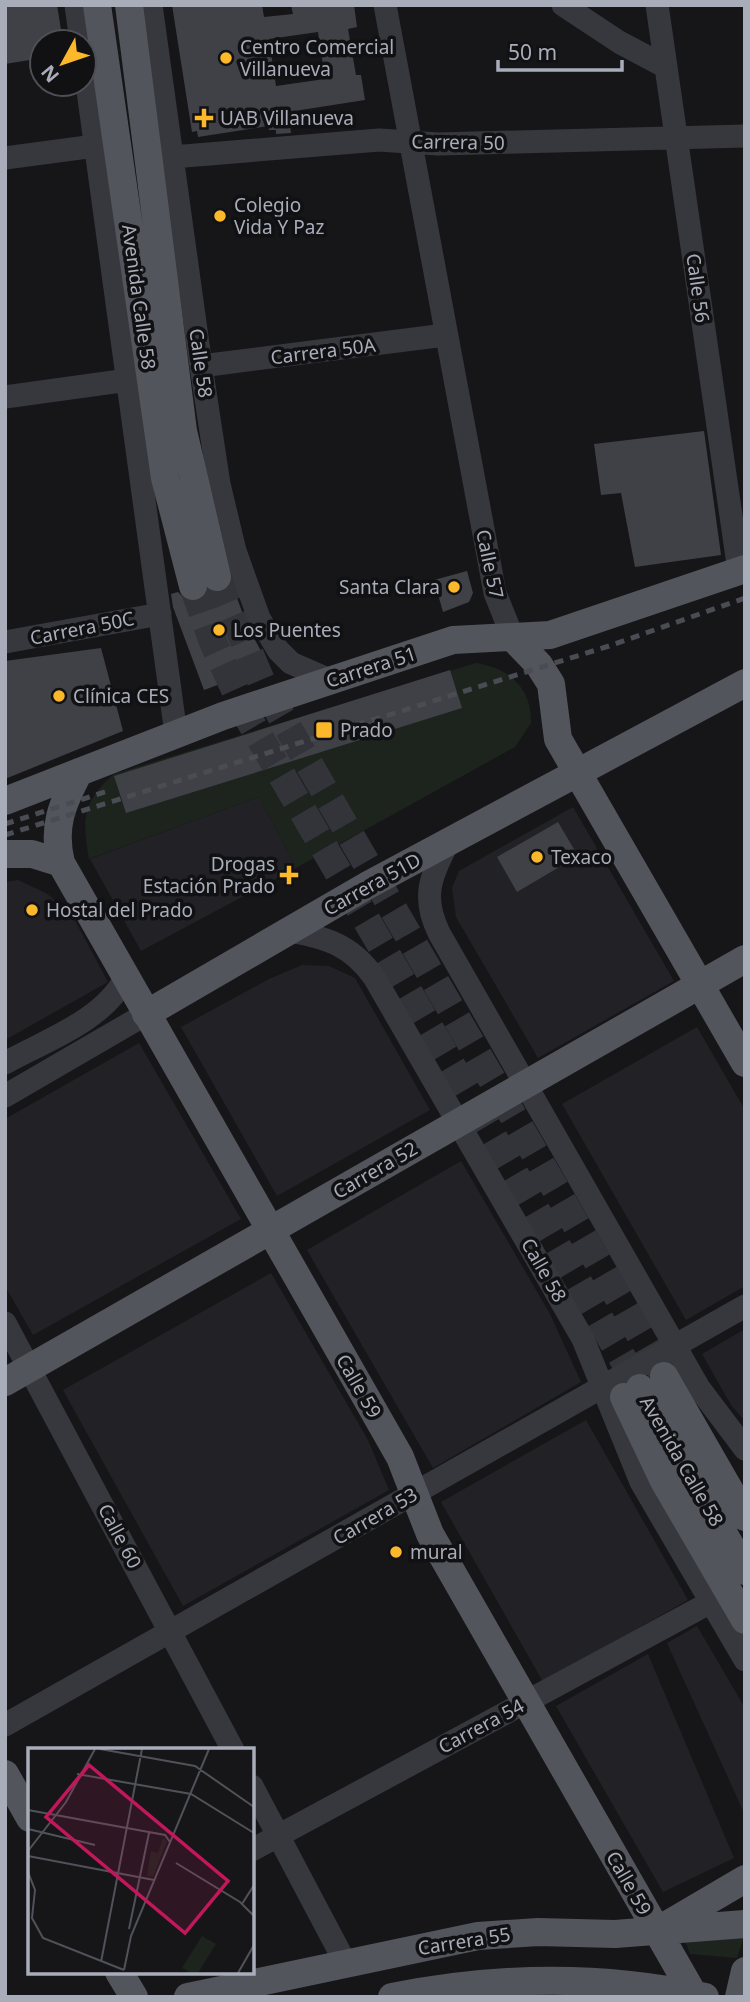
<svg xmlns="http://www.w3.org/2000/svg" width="750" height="2002" viewBox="0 0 750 2002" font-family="'Noto Sans',sans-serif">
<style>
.built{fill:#222226}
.green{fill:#1c241d}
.building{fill:#404146;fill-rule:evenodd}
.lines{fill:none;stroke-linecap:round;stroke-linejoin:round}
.major-tunnel{stroke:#333439;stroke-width:28;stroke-dasharray:28 14;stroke-linecap:butt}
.minor{stroke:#37383e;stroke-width:23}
.major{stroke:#53555d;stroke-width:28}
.rail{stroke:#4a4c53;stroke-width:5;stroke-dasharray:9 7;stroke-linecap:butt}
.poi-dot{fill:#fcb82b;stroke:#111114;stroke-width:2.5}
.labels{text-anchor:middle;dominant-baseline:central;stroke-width:7;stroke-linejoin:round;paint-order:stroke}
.poi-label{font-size:19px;fill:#a8adb9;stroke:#111114;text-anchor:start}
.street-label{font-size:19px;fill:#a8adb9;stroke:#111114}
.inset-road{fill:none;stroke:#505259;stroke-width:2}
.view{fill:#c2185b;fill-opacity:0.15;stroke:#c2185b;stroke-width:3.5}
.inset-edge{fill:none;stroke:#a8adb9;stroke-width:3.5}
</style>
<rect width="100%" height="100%" fill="#161619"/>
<path class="built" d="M 259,797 L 296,868 L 141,951 L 90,859 Z
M 573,807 L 674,981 L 538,1058 L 456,917 L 452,888 L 459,871 Z
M 18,880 L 46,893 L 71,913 L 108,982 L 5,1040 L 5,882 Z
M 302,965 L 329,966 L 355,978 L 430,1110 L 277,1196 L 181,1027 L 269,979 Z
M 697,1027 L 745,1110 L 745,1286 L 686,1320 L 562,1104 Z
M 139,1043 L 241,1219 L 33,1335 L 5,1286 L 5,1119 Z
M 461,1161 L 550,1314 L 581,1382 L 433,1468 L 307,1250 Z
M 271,1273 L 368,1440 L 389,1490 L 183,1606 L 63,1390 Z
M 745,1329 L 745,1421 L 731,1405 L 702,1354 Z
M 586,1420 L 688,1600 L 543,1682 L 441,1502 Z
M 697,1626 L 745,1708 L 745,1815 L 667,1643 Z
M 648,1654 L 734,1858 L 663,1892 L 556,1706 Z"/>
<path class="green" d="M 476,663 C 509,668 532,688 531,723 L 515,747 L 296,868 L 259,797 L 89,859 C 82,820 82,802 114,774 Z
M 744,1937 L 737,1958 L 690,1954 L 685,1941 Z"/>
<path class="building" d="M 5,5 L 57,5 L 63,42 L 42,42 L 42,58 L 5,64 Z
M 172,5 L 262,5 L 264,17 L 293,14 L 291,5 L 354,5 L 357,27 L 348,29 L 356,75 L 361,75 L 365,100 L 288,112 L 291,133 L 276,134 L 276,130 L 269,130 L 268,126 L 198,137 L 197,131 L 192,132 ZM 318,32 L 325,79 L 276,86 L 269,39 Z
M 704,431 L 721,555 L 635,567 L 621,493 L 601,495 L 594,444 Z
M 467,571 L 473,593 L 469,602 L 443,612 L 434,580 Z
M 232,584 L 246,623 L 269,666 L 204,690 L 173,607 L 171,594 L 178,592 L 188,602 L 196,602 L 209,591 L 221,593 Z
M 101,648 L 123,731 L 5,779 L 5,661 Z
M 450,670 L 462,708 L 126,813 L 114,776 Z
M 558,822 L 578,856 L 517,892 L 497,857 Z"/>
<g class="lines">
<path class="major-tunnel" d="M 217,577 L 262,683 L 664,1376
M 193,586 L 213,642 L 247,716 L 640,1388"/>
<path class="minor" d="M 76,5 L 81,42
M 151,5 L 201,366 L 219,484 L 235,551 L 259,618 L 278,650 L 291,663 L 330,680
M 385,5 L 495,593 L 513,638
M 563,5 L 619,42 L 666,67
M 657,5 L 739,571
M 84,62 L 176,734
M 172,157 L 379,140 L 438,144 L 745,136
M 5,158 L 95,146
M 201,366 L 445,335
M 5,397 L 128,380
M 5,642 L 160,614
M 448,842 C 431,877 421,896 439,933 L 699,1388 L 745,1449
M 288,931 C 326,937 351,945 374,977 L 583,1339 L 641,1482 L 745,1660
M 5,1063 C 46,1040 103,1021 126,977
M 5,1096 L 146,1014
M 5,1323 L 233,1750
M 5,1725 L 745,1306
M 252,1786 L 346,1964
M 252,1850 L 711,1602"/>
<path class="major" d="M 97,5 L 165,478 L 193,586
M 129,5 L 183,431 L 217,577
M 513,638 L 539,665 L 551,684 L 558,739 L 745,1063
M 79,772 C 62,804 52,827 61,863 L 400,1457 L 430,1534 L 695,1997
M 5,801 L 223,716 L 453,640 L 550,635 L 745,569
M 5,854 L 32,854 L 61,863
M 146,1014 L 368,885 L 745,683
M 664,1376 L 745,1517
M 5,1382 L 745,959
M 640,1388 L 745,1571
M 624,1397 L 664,1481 L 745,1620
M 5,1774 L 30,1818
M 660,1929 L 745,1879
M 119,1972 L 134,1997
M 188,1997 L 478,1936 L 538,1932 L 615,1934 L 745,1924
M 392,1997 C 497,1976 600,1974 705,1997
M 739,1997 L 745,1971"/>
<path class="rail" d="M 5,824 L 111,790
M 5,835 L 609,646 L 745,598"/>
</g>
<g class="poi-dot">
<circle cx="226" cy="58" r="7"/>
<path d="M200.5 107.5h7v7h7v7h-7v7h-7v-7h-7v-7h7z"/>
<circle cx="220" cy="216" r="7"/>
<circle cx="454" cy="587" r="7"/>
<circle cx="219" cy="630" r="7"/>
<circle cx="59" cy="696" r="7"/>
<rect x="315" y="721" width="18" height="18" rx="3.5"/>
<circle cx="537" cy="857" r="7"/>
<path d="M285.5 864.5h7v7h7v7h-7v7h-7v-7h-7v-7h7z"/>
<circle cx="32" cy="910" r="7"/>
<circle cx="396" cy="1552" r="7"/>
</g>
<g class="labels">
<g class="poi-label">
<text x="240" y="47">Centro Comercial<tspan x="240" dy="22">Villanueva</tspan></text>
<text x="220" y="118">UAB Villanueva</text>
<text x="234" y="205">Colegio<tspan x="234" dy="22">Vida Y Paz</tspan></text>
<text x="440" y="587" text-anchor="end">Santa Clara</text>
<text x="233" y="630">Los Puentes</text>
<text x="73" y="696">Clínica CES</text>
<text x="340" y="730">Prado</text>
<text x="551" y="857">Texaco</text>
<text x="275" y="864" text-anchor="end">Drogas<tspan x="275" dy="22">Estación Prado</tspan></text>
<text x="46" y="910">Hostal del Prado</text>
<text x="410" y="1552">mural</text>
</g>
<g class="street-label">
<text transform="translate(458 142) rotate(1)">Carrera 50</text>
<text transform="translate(698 288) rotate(82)">Calle 56</text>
<text transform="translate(139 297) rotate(82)">Avenida Calle 58</text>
<text transform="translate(323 351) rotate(-7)">Carrera 50A</text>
<text transform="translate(201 363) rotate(82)">Calle 58</text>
<text transform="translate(490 564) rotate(78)">Calle 57</text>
<text transform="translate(82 628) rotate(-11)">Carrera 50C</text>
<text transform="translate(371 667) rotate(-18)">Carrera 51</text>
<text transform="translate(372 884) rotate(-29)">Carrera 51D</text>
<text transform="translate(375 1170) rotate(-30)">Carrera 52</text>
<text transform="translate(544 1270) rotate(60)">Calle 58</text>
<text transform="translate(359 1386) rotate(60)">Calle 59</text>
<text transform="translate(682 1461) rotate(60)">Avenida Calle 58</text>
<text transform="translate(375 1516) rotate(-30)">Carrera 53</text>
<text transform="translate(120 1536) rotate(62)">Calle 60</text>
<text transform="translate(481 1726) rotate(-28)">Carrera 54</text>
<text transform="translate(629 1883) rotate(60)">Calle 59</text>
<text transform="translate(464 1941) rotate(-9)">Carrera 55</text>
</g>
</g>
<g transform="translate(28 1748)">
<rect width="226" height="226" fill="#161619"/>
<path d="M 135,90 L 139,93 L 125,129 L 119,128 L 123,103 L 130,105 ZM 174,188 L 188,196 L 170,225 L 163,225 L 154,220 Z" fill="#1c241d"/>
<path class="inset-road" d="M 72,1 L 167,18 L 226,59M 49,26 L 163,46 L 226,85M 0,62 L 137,87 L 142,94M 0,81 L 67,97M 0,103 L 38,54 L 67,1M 0,108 L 126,132M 148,115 L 212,154 L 226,168M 0,124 L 7,142 L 4,170 L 15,190 L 96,222M 214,156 L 226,137M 101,181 L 121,85M 73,214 L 114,1M 96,222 L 103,188 L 181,1M 210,225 L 226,197"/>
<path class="view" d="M 61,17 L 200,133 L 157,185 L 18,69 Z"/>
<rect width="226" height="226" class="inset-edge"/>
</g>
<rect width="750" height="2002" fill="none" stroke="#a8adb9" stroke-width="14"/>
<g transform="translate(63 63) rotate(230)"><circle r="33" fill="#111114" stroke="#4d4f56" stroke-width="2"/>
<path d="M0-5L12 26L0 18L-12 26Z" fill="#fcb82b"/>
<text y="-10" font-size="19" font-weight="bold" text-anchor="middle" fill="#a8adb9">N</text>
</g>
<path d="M498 60v10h124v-10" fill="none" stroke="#a8adb9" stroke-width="3.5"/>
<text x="508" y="60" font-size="21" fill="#a8adb9" stroke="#111114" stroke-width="5" paint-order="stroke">50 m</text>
</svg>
